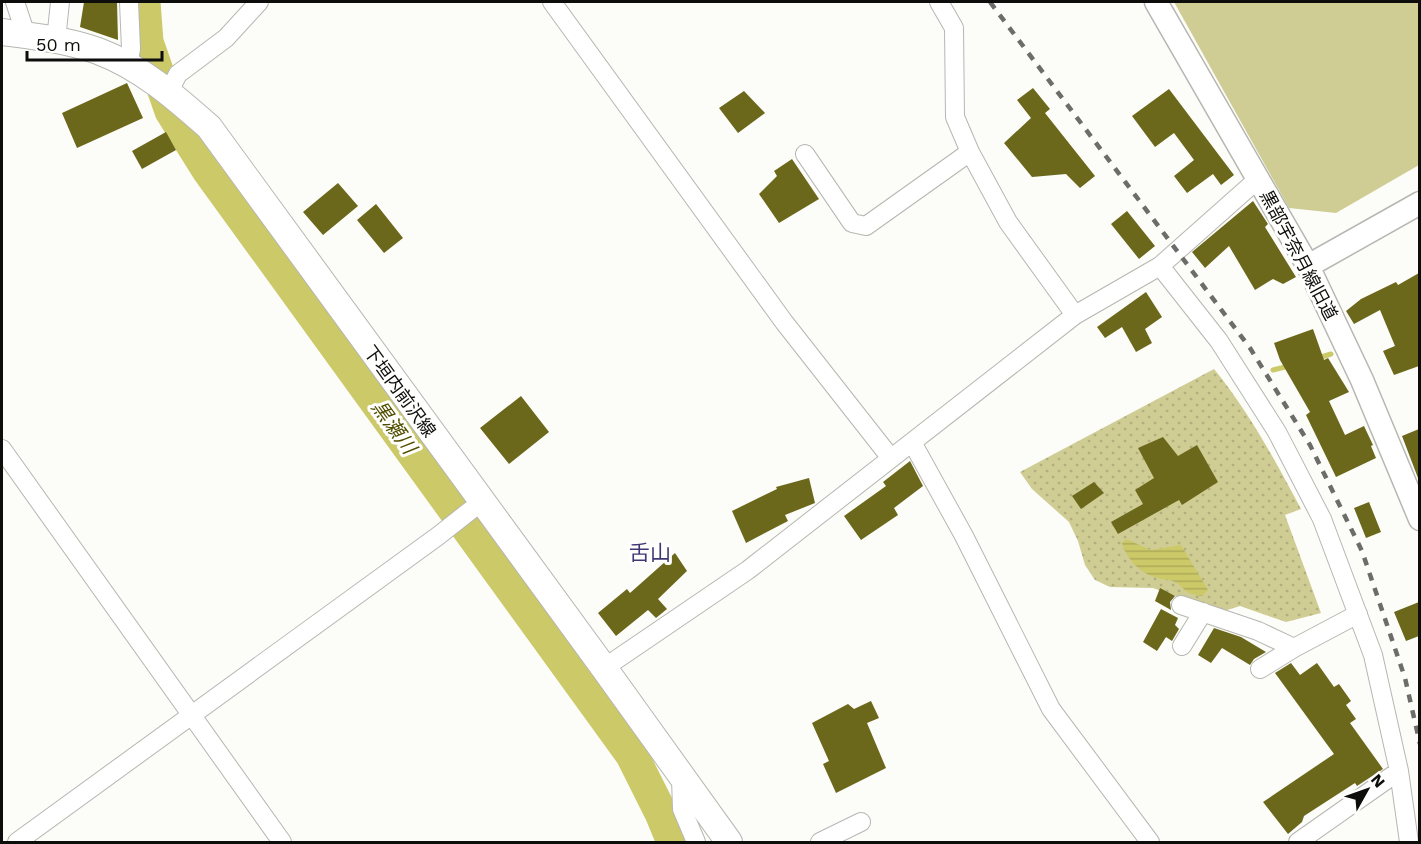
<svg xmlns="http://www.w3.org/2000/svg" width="1421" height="844" viewBox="0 0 1421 844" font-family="'Work Sans','Noto Sans JP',sans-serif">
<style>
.grass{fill:url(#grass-dots)}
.park{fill:#cfcd93}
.water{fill:url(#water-rules)}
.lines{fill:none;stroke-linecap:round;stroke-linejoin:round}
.stream{stroke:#ccc969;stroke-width:5}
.river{stroke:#ccc969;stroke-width:33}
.building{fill:#6b681c}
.minor-casing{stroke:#b6b6b2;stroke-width:20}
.tertiary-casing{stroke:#b6b6b2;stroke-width:25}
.secondary-casing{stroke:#b6b6b2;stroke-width:28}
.minor{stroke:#fff;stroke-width:18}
.tertiary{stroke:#fff;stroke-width:22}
.secondary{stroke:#fff;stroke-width:26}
.rail{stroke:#6c6c6a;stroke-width:4.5;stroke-dasharray:8 8;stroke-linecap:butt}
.labels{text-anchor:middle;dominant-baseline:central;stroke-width:6;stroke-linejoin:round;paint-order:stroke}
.street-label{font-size:18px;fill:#0d0d0c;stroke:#fffffe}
.water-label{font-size:20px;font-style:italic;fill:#514e00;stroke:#fffffe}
.quarter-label{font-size:21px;fill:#403875;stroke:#fffffe}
</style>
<defs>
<pattern id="grass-dots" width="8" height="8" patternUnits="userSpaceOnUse" patternTransform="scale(1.5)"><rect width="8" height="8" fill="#cfcd93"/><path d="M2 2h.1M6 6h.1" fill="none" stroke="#b1af7e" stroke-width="1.8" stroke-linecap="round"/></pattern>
<pattern id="water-rules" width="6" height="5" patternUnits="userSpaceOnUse" patternTransform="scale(1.5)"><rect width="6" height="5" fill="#ccc969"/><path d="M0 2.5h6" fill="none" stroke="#aeab5a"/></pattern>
</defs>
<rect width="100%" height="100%" fill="#fcfcf8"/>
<path class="grass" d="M 1214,369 C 1249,412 1275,460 1301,509 L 1285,515 L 1321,613 L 1286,622 L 1240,606 L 1224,611 L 1197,604 L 1153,588 L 1110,587 L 1095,580 L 1085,565 L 1078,541 L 1069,522 L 1032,489 L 1020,472 Z"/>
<path class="park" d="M 1174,2 L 1419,2 L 1419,165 L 1336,213 L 1289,208 Z"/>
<path class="water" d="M 1126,539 L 1151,550 L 1181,545 L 1208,590 L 1202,596 C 1181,593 1187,588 1173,581 C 1169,579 1163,580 1158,578 C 1141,574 1127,560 1122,543 Z"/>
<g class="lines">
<path class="stream" d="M 1318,358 L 1331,354
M 1273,370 L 1289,366"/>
<path class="river" d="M 144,2 L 147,42 L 171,111 L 208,170 L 632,755 L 661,813 L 673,842"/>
</g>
<path class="building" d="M 84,2 L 117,2 L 118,40 L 80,27 Z
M 127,83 L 143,118 L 77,148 L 62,113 Z
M 1033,88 L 1050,109 L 1045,113 L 1095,176 L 1080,188 L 1066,174 L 1032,177 L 1004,143 L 1031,118 L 1017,100 Z
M 1169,89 L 1234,175 L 1221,185 L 1213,174 L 1187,193 L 1174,176 L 1194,160 L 1174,133 L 1155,147 L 1132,116 Z
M 744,91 L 765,113 L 738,133 L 719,108 Z
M 166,132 L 176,150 L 142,169 L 132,151 Z
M 792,159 L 819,199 L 779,223 L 759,194 L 777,176 L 774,171 Z
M 338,183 L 358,206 L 323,235 L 303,212 Z
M 1253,201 L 1268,224 L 1265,227 L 1296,277 L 1283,284 L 1273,279 L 1255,290 L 1229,246 L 1205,268 L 1192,252 Z
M 376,204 L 403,238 L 384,253 L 357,220 Z
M 1127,211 L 1155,246 L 1139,259 L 1111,224 Z
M 1419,273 L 1419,366 L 1394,375 L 1383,351 L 1395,346 L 1380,310 L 1354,324 L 1346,311 L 1361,299 L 1396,282 L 1398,285 Z
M 1146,292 L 1162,317 L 1145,329 L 1152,343 L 1136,352 L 1122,327 L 1105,338 L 1097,327 Z
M 1313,329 L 1324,360 L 1328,358 L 1349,392 L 1329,401 L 1345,435 L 1364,426 L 1373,445 L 1371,446 L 1376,458 L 1336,477 L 1306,415 L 1310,412 L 1280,360 L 1274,343 Z
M 521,396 L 549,432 L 509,464 L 480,428 Z
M 1419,429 L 1419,478 L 1418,478 L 1402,436 Z
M 1163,437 L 1178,456 L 1197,445 L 1218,482 L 1182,505 L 1179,500 L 1118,534 L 1111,522 L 1143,504 L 1135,490 L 1154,478 L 1138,448 Z
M 910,461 L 923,486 L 894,508 L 898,515 L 861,540 L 844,516 L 886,486 L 883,482 Z
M 809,478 L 815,503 L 785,515 L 788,521 L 746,543 L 732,511 L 777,489 L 776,487 Z
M 1094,482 L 1104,493 L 1081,509 L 1072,496 Z
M 1369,502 L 1381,532 L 1366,538 L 1354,508 Z
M 675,553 L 687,571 L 658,599 L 667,609 L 656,618 L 648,610 L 616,636 L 598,613 L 627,589 L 630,593 Z
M 1160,588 L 1175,596 L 1170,602 L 1171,610 L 1155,601 Z
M 1419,602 L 1419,636 L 1406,641 L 1394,612 Z
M 1161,609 L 1178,618 L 1175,625 L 1179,629 L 1172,641 L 1166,637 L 1157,651 L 1143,642 Z
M 1214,628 L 1241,637 L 1266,652 L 1254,659 L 1250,665 L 1222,648 L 1211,663 L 1198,655 Z
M 1291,663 L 1300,675 L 1317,663 L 1334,687 L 1339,684 L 1351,701 L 1346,705 L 1356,719 L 1350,723 L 1383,769 L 1357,786 L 1355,783 L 1304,816 L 1302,822 L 1288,834 L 1263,802 L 1334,754 L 1275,673 Z
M 871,701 L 879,718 L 867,723 L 886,768 L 836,793 L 823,764 L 829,761 L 812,723 L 848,704 L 854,709 Z"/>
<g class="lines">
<g class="minor-casing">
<path id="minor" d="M 15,2 L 26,35
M 552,2 L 784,322 L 890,457
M 939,2 L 954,28 L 955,117 L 970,152 L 1008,222 L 1075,315
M 56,40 L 60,2
M 128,66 L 131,49 L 129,2
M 169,91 L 178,74 L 226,38 L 259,2
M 805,154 L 852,223 L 866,226 L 970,152
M 1160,266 L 1219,341 L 1277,432 L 1322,519 L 1373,655 L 1399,771 L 1409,842
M 912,442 L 964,536 L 1051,709 L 1150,842
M 2,449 L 282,842
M 1181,605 L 1258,631 L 1294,648
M 1182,646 L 1203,612
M 604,668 L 748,570 L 1075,315 L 1160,266 L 1258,179
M 1260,669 L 1294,648 L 1358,614
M 681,778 L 682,809 L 696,842
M 17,842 L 438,536 L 471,510
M 820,842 L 861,822
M 1298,842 L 1399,771"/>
</g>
<g class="tertiary-casing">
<path id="tertiary" d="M 1156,2 L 1308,266 L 1362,380 L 1420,519
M 1308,266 L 1420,203"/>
</g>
<g class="secondary-casing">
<path id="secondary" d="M 2,32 C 33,36 67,40 98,51 C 141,67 175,97 209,127 L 604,668 L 729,842"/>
</g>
<use href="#minor" class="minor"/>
<use href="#tertiary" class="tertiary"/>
<use href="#secondary" class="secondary"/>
<path class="rail" d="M 990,2 L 1250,348 L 1310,445 L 1362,551 L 1405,678 L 1420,744"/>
</g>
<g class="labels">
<g class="street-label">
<text transform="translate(1299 255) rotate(62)">黒部宇奈月線旧道</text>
<text transform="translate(400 391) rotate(54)">下垣内前沢線</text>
</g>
<g class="water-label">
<text transform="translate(394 427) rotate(54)">黒瀬川</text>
</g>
<g class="quarter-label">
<text x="650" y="552">舌山</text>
</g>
</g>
<rect width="1421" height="844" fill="none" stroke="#0d0d0c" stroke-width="6"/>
<g transform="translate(1367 790) rotate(50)" stroke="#fffffe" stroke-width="4.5" paint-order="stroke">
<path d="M0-4.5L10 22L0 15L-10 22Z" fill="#0d0d0c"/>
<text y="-9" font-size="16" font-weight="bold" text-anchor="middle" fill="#0d0d0c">N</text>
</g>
<path d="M27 51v9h135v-9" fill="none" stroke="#0d0d0c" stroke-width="3"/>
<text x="36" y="51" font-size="18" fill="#0d0d0c" stroke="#fffffe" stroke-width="4.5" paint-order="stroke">50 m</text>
</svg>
